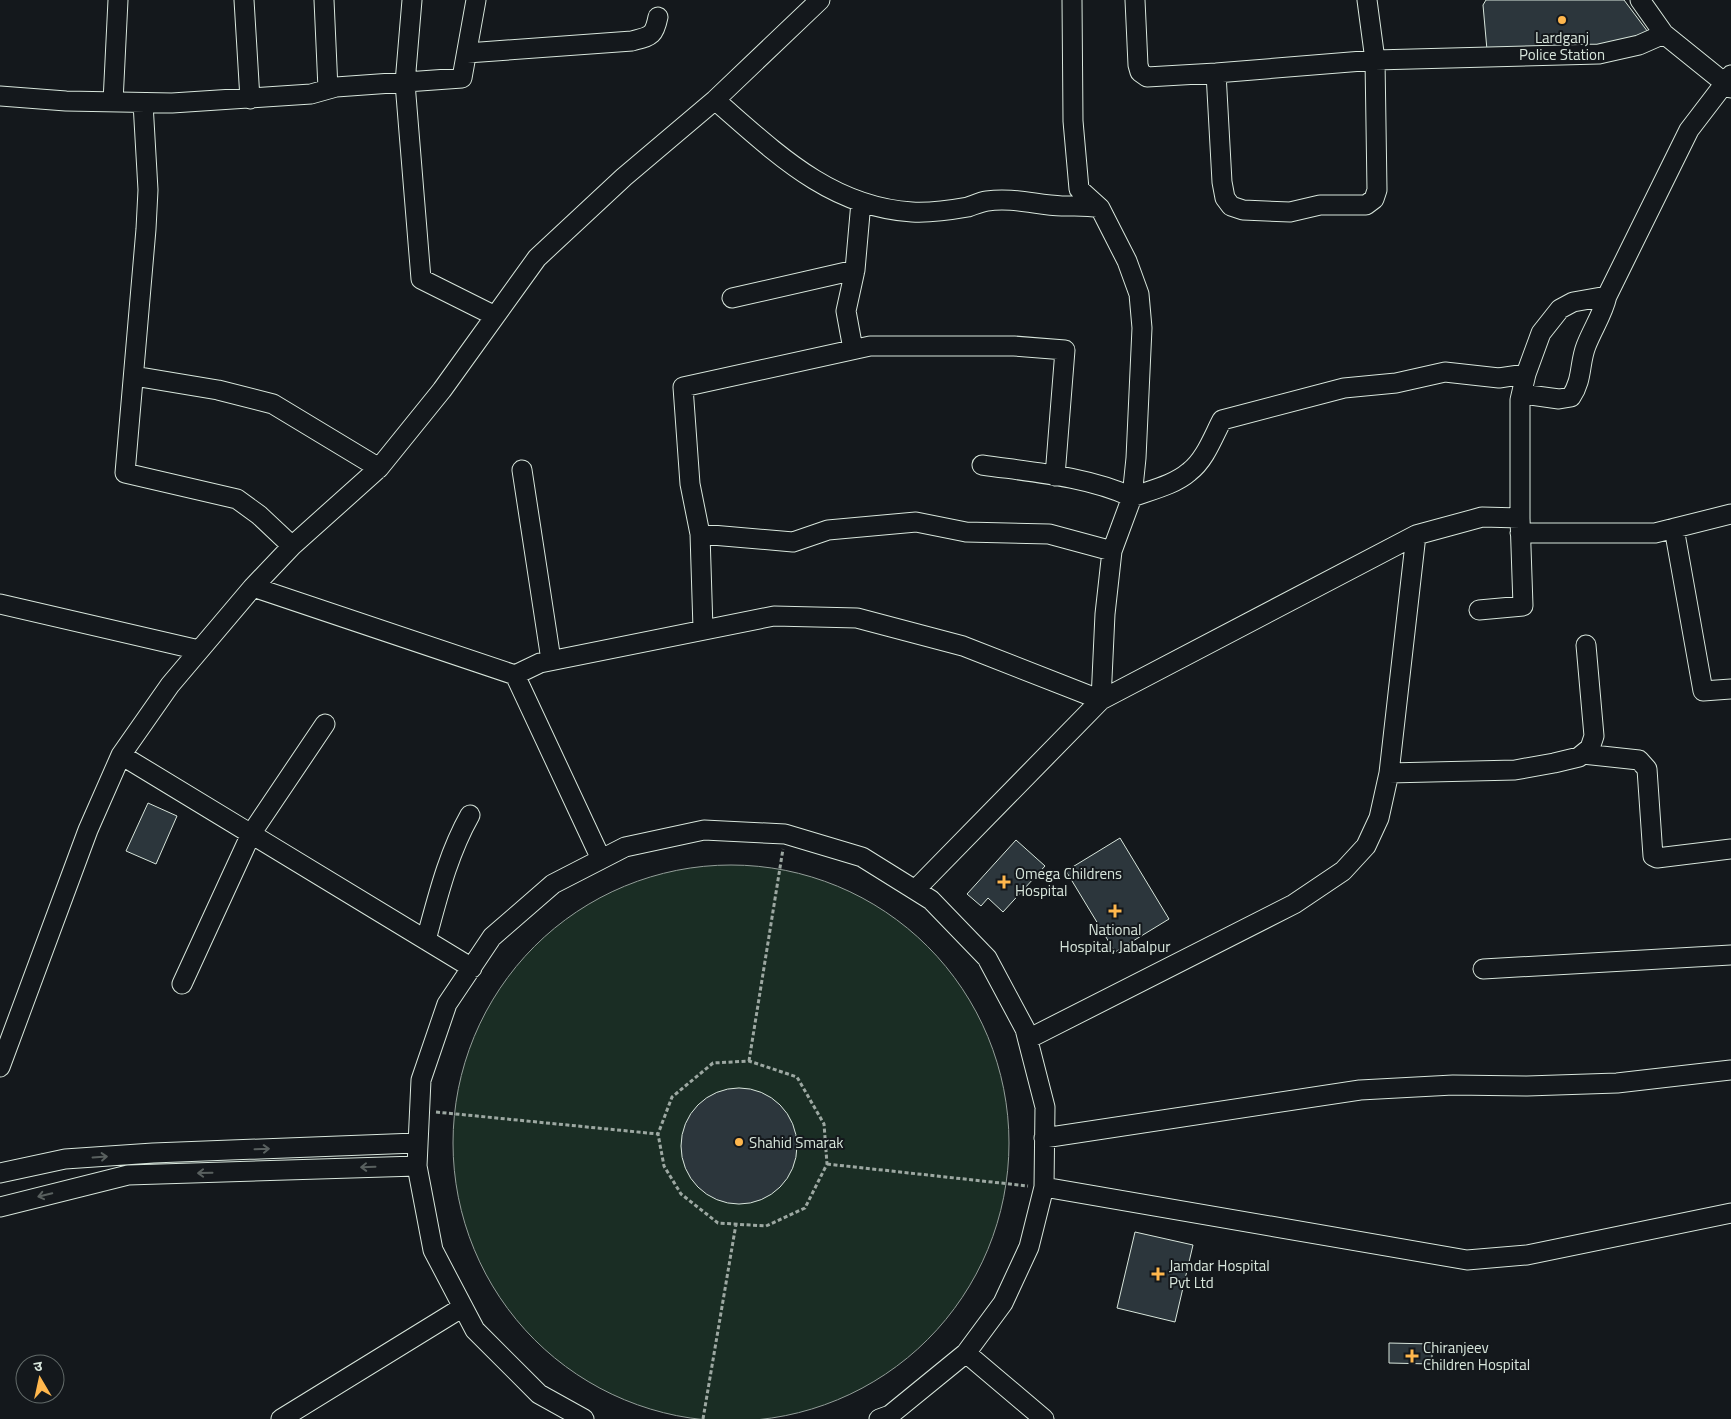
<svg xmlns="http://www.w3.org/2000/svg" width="1731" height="1419" viewBox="0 0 1731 1419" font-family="'Titillium Web','Noto Sans Devanagari',sans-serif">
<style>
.green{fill:#1a2d24;stroke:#939e99}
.building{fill:#2c363c;stroke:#d8e6dc}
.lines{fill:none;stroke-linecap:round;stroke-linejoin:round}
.minor-casing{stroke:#d8e6dc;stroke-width:21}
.path{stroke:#9da8a2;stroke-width:3;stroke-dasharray:4 2.5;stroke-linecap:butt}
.minor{stroke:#14181c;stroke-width:19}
.oneway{stroke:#59605f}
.poi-dot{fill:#ffb74d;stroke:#14181c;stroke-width:2}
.labels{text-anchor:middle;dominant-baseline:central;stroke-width:4;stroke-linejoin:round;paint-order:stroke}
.poi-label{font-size:15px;fill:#d8e6dc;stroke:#14181c;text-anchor:start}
</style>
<rect width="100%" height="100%" fill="#14181c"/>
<path class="green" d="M453 1143a278 278 0 1 1 556 0a278 278 0 1 1-556 0Z"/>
<path class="building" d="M 1486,0 L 1624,0 L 1651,36 L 1597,49 L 1487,50 L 1483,5 Z
M 148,803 L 177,816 L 156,864 L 126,851 Z
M 1120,838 L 1169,919 L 1115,952 L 1066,871 Z
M 1016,840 L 1045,866 L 1003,912 L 988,898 L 981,906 L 967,894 Z
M681 1146a58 58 0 1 1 116 0a58 58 0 1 1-116 0Z
M 1135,1232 L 1193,1245 L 1175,1322 L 1117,1308 Z
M 1389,1343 L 1432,1344 L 1432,1364 L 1389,1363 Z"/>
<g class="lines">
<g class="minor-casing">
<path id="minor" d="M 244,0 L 250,99
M 324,0 L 328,89
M 412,0 L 405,83 L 421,279 L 495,316
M 1072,0 L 1073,121 L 1079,189 L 1100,208 L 1127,261 L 1139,294 L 1142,328 L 1136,458 L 1132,497 L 1112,551 L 1105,614 L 1101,700
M 1135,0 L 1138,65 L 1140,72 L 1147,77 L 1216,73 L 1375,60 L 1599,54 L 1639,45 L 1664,34
M 1640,0 L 1664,34 L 1731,88
M 467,53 L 632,41 C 650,36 654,37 658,17
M 1216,73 L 1222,182 L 1225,198 L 1231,206 L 1243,210 L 1290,212 L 1320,205 L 1366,205 L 1374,199 L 1377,190 L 1375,60 L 1367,0
M 0,96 L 66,101 L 172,103 L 311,94 L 336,87 L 462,78 L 476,0
M 715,100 C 774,151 829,207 912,212 C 929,213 951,210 968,207 C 974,205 980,202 987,201 C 1012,197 1037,205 1062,206 C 1075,206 1087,205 1100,208
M 113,102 L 118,0
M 143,103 L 148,190 L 146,229 L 125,473 L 237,499 L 259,515 L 292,546
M 732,298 L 855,270
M 853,349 L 846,311 L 855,270 L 861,202
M 134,376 L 218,390 L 273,404 L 379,468
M 1522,394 L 1559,399 L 1571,397 C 1583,379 1579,364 1586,346 C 1593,328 1603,314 1607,296 L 1689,130 L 1731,75
M 982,465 C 1031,472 1086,476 1132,497 C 1151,490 1174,485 1189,472 C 1205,460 1213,437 1222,420 L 1344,388 L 1396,383 L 1445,372 L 1499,378 L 1526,374
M 522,470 L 551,660
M 1674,528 L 1703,691 L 1731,689
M 1520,533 L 1655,533 L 1731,514
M 700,534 L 793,542 L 828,530 L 916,522 L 966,532 L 1049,534 L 1112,551
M 1416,535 L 1482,517 L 1520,518
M 253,587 L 515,675 L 601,859
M 0,604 L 199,650
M 1479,610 L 1523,606 L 1520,518 L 1520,400 L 1526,374 L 1541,333 L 1560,309 L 1573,302 L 1607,296
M 703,629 L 700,534 L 690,484 L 683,387 L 870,346 L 1014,346 L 1065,350 L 1055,476
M 515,675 L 540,663 L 774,616 L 857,618 L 963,646 L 1101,700
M 1583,754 L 1639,760 L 1647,769 L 1653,856 L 1657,858 L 1731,849
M 121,755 L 472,968
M 1389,773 L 1515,770 L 1554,763 L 1579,757 L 1590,748 L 1594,736 L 1586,645
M 915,890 L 1101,700 L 1416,535 L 1389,773 L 1379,818 L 1366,846 L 1343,871 L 1294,904 L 1028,1039
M 426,940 C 438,896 448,854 470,815
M 1483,969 L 1731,955
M 182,984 L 251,834 L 325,724
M 0,1067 L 88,830 L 121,755 L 170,685 L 253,587 L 292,546 L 379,468 L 442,390 L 537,258 L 624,177 L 715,100 L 820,0
M 1044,1138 L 1360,1090 L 1453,1085 L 1527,1086 L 1617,1083 L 1731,1070
M 0,1173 L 65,1159 L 153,1153 L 416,1143
M 1044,1187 L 1467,1260 L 1527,1255 L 1731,1213
M 0,1207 L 128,1175 L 417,1166
M 966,1353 L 1044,1419
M 281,1419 L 463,1307
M 584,1419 L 539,1394 L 475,1330 L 433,1250 L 417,1166 L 421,1080 L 447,1004 L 492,937 L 553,884 L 625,847 L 704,830 L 785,834 L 862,857 L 915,890 L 931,900 L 987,958 L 1025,1029 L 1045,1107 L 1044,1187 L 1029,1247 L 1003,1303 L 966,1353 L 890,1415 L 879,1419"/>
</g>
<path class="path" d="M 749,1061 L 783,849
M 436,1112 L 658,1134 L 672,1097 L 713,1063 L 749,1061 L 797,1077 L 824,1124 L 827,1164 L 805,1208 L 766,1226 L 718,1223 L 681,1194 L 664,1166 L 658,1134
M 827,1164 L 1028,1186
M 703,1419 L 736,1224"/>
<use href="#minor" class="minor"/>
</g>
<defs><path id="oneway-shaft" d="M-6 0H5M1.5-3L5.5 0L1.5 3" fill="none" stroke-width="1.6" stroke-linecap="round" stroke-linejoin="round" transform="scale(1.25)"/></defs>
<g class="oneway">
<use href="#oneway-shaft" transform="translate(262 1149) rotate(-2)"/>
<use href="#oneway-shaft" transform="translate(100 1157) rotate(-4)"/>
<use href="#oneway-shaft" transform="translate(368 1167) rotate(178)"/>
<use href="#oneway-shaft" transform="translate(205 1173) rotate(179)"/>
<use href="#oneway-shaft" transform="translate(45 1195) rotate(166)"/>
</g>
<g class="poi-dot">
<circle cx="1562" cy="20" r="5"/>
<path d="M1001.5 874.5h5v5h5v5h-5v5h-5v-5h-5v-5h5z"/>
<path d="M1112.5 903.5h5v5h5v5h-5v5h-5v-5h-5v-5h5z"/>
<circle cx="739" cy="1142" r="5"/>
<path d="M1155.5 1266.5h5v5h5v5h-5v5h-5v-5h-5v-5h5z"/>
<path d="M1409.5 1348.5h5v5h5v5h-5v5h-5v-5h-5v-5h5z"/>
</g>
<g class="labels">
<g class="poi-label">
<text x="1562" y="37" text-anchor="middle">Lardganj<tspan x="1562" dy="17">Police Station</tspan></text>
<text x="1015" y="873">Omega Childrens<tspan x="1015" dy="17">Hospital</tspan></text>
<text x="1115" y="929" text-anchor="middle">National<tspan x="1115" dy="17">Hospital, Jabalpur</tspan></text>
<text x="749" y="1142">Shahid Smarak</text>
<text x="1169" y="1265">Jamdar Hospital<tspan x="1169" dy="17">Pvt Ltd</tspan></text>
<text x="1423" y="1347">Chiranjeev<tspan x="1423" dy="17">Children Hospital</tspan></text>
</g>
</g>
<g transform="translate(40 1379) rotate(351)"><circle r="24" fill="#14181c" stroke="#626a69"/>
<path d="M0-4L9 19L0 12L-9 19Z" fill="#ffb74d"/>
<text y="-8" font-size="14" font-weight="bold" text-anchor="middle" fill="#d8e6dc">उ</text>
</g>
</svg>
